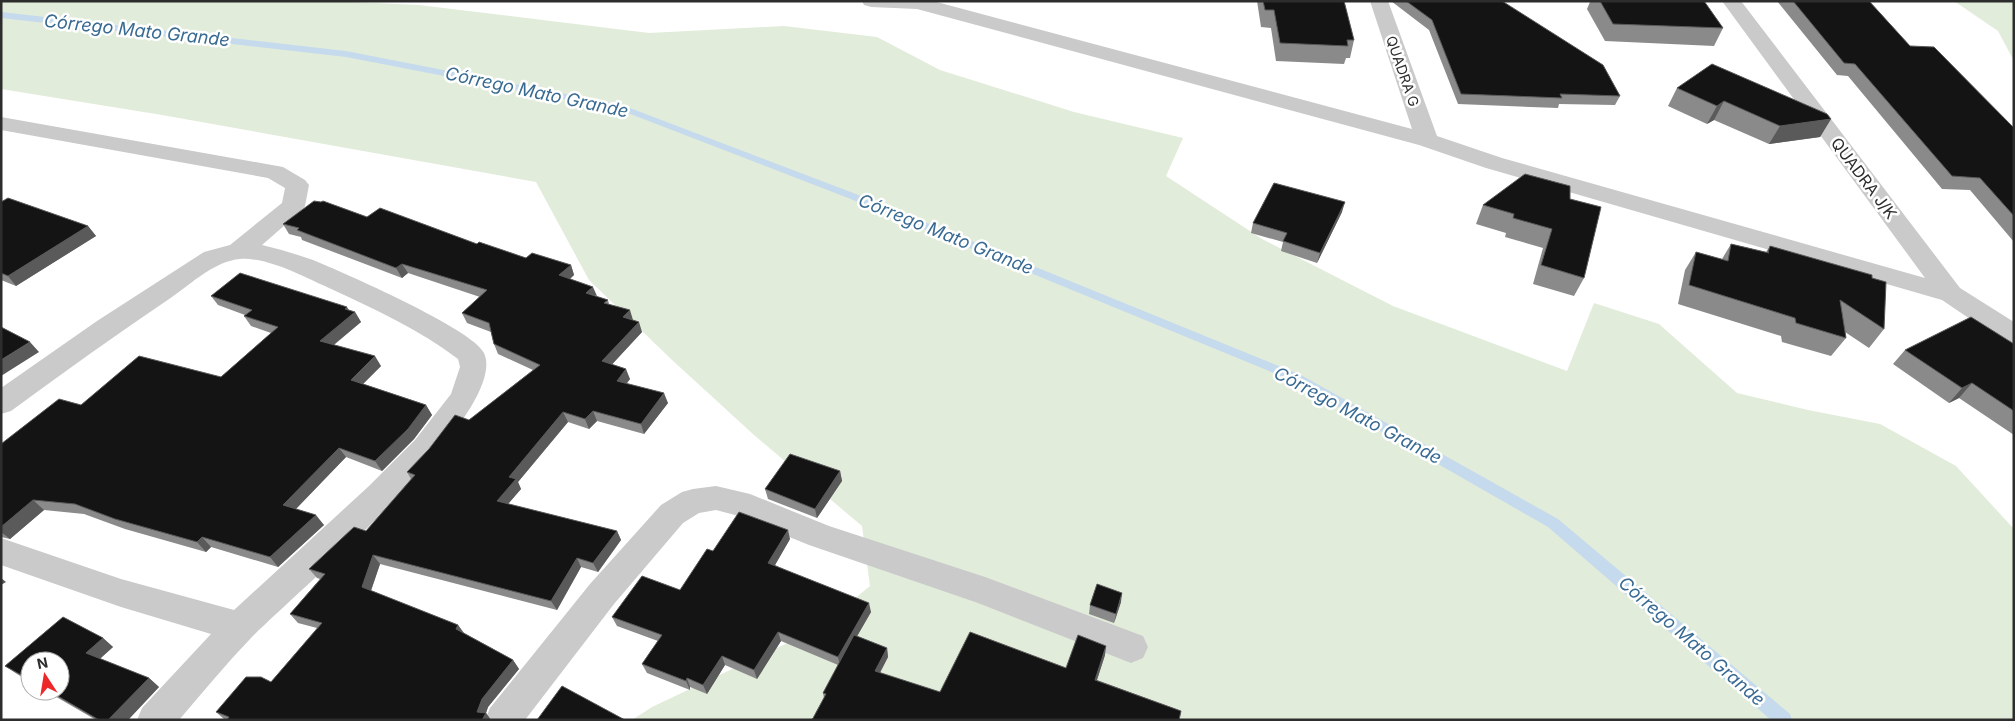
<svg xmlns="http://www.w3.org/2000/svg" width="2015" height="721" viewBox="0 0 2015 721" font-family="Inter,sans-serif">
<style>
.green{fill:#e2ecda}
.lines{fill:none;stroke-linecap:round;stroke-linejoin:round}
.stream{fill:#c5dbed;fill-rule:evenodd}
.minor{fill:#cacaca;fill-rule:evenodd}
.wall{fill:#8a8a8a}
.shaded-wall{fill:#5a5a5a}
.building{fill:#141414;stroke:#5a5a5a}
.labels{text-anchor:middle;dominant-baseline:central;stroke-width:5;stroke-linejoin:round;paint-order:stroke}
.far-street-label{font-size:14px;fill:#2d2d2d;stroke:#fff}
.street-label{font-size:16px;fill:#2d2d2d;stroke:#fff}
.water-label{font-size:18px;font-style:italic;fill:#386a92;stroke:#fff}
</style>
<rect width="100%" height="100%" fill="#fff"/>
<path class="green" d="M 1,1 L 329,1 L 419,5 L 649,33 L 784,26 L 877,37 L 940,70 L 1074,112 L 1183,138 L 1166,176 L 1262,239 L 1393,306 L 1567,371 L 1594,303 L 1659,324 L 1737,393 L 1808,410 L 1880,424 L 1956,466 L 2014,529 L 2014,720 L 632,720 L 652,707 L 819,628 L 870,586 L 862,526 L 754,435 L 671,359 L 589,280 L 536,182 L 162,115 L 1,89 Z
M 1954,1 L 2014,1 L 2014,61 L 1998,31 Z"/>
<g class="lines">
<path class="stream" d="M 1,12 L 346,51 L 622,105 L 856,194 L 1301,375 L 1558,519 L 1790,714 L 1792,720 L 1771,720 L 1548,527 L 1293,381 L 848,198 L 620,110 L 346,57 L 1,18 Z"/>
<path class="minor" d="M 862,1 L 933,1 L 1412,129 L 1370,1 L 1388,1 L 1437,136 L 1502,158 L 1925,278 L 1722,1 L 1741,1 L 1960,288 L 2014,322 L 2014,344 L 2004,342 L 1942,300 L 1486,168 L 1419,145 L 917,9 L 871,7 L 864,5 Z
M 1,117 L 283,167 L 305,180 L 309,185 L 305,206 L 301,211 L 262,245 C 279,249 296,254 313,260 C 342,272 473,329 484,353 C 511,412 294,594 251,638 C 226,664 203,692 179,720 L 137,720 L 142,708 L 211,634 L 121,607 L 1,565 L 1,538 L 121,579 L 234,610 L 369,486 L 415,440 L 451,394 L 460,367 L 458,359 C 419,329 374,309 329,288 C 304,277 268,257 240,259 C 215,261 192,283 172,297 C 117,334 64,372 11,411 L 1,414 L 1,388 L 97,321 L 204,252 L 230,245 L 282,203 L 285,188 L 268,178 L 1,130 Z
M 716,486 L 750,494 L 829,526 L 985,577 L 1143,636 L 1148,647 L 1143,658 L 1131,663 L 978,603 L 809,545 L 735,515 L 716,510 L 699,513 L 683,523 L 614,604 L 525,720 L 485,720 L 490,708 L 590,584 L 661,505 L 682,492 L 693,489 Z"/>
</g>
<path class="wall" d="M 1257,1 L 1344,1 L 1354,40 L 1350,58 L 1346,58 L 1344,64 L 1276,61 L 1271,28 L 1261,27 Z
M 1391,1 L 1502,1 L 1620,96 L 1615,105 L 1559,104 L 1558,108 L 1458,104 L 1429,30 Z
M 1589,1 L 1704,1 L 1723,28 L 1714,46 L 1605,41 L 1587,9 L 1590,2 Z
M 1777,1 L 1869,1 L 1910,46 L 2014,128 L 2014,242 L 1970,190 L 1942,189 L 1848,76 L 1837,75 Z
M 1677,88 L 1831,119 L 1820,137 L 1769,144 L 1714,120 L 1707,124 L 1668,106 Z
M 1570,199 L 1584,278 L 1574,296 L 1533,284 L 1543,248 L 1505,237 L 1506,233 L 1476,224 L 1483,205 Z
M 1,202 L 88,226 L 96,236 L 16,286 L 1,280 Z
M 1342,212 L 1317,263 L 1281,251 L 1283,242 L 1251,233 L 1253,223 Z
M 367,217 L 526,258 L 571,265 L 574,275 L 570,279 L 597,297 L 608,300 L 609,304 L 633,320 L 642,332 L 612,364 L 630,379 L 626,384 L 668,403 L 644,434 L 597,421 L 589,429 L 568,422 L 518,482 L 521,489 L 508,504 L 617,531 L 621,540 L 598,572 L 581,567 L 557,610 L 380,564 L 371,591 L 458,625 L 464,633 L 513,660 L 519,669 L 488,707 L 486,713 L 491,720 L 225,720 L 216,712 L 271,682 L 317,628 L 298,623 L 290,614 L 320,579 L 317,578 L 309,569 L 366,531 L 411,479 L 407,472 L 469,420 L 533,370 L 498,354 L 494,344 L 491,332 L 467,323 L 462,313 L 480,297 L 408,273 L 402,278 L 302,240 L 301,237 L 289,234 L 283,224 Z
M 1731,244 L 1766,252 L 1770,246 L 1872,278 L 1884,329 L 1869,348 L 1845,332 L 1846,338 L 1831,356 L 1782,342 L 1781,336 L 1678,304 L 1685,270 L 1696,252 L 1722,259 Z
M 211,296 L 349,310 L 355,312 L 361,322 L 334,345 L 381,366 L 363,384 L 426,405 L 432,415 L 414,439 L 382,471 L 346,457 L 296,509 L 324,525 L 278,567 L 211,547 L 206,552 L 125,529 L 84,514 L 44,510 L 10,539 L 1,537 L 1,444 L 81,405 L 221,377 L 271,333 L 251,326 L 244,316 L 245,315 L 218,305 Z
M 2014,344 L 2014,435 L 1959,398 L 1949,403 L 1893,364 L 1905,350 Z
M 840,471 L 842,481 L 817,518 L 768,499 L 765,489 Z
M 790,539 L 775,565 L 871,612 L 857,636 L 887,648 L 888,657 L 880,673 L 940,692 L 1066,668 L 1105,655 L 1097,680 L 1181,711 L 824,698 L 823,693 L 838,665 L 781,641 L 757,679 L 725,665 L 707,694 L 690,687 L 690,690 L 647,673 L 642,664 L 658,641 L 617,626 L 612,617 L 680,590 L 713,551 Z
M 1121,602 L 1114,623 L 1089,614 L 1090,605 Z
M 63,617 L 103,638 L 113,647 L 100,659 L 149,678 L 159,687 L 128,720 L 96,720 L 46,691 L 60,691 L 60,661 L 30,661 L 30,682 L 17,674 L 5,666 Z"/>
<path class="shaded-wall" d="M 1724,101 L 1714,120 L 1707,124 L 1717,106 Z
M 1831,119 L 1820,137 L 1769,144 L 1780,126 Z
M 1345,202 L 1342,212 L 1317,263 L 1320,253 Z
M 88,226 L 96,236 L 16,286 L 8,276 Z
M 402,264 L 408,273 L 402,278 L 396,268 Z
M 571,265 L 574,275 L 563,285 L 559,275 Z
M 593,287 L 597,296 L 586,293 Z
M 347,307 L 352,315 L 355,312 L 361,322 L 326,351 L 320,341 L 345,309 Z
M 630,310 L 633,320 L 623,317 Z
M 639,322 L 642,332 L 606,371 L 602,361 Z
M 30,342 L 39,352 L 1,376 L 1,360 Z
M 375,356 L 381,366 L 357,390 L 351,380 Z
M 626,369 L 630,379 L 621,391 L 617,381 Z
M 1972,383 L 1959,398 L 1949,403 L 1962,388 Z
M 664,393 L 668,403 L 644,434 L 641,424 Z
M 426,405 L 432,415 L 414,439 L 382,471 L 375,461 Z
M 593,411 L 597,421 L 589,429 L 585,419 Z
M 563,412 L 568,422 L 518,482 L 521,489 L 502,511 L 497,501 L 509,477 Z
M 339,448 L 346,457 L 291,514 L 283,505 Z
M 840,471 L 842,481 L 817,518 L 815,509 Z
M 33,500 L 44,510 L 10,539 L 1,532 L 1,527 Z
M 316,515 L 324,525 L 278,567 L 270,557 Z
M 788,530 L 790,539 L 771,572 L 768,563 Z
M 617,531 L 621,540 L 598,572 L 593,563 Z
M 202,537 L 211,547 L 206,552 L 197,542 Z
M 373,555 L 380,564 L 369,596 L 362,587 Z
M 577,558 L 581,567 L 557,610 L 551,601 Z
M 1,578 L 6,582 L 1,585 Z
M 1122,593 L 1121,602 L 1114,623 L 1116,614 Z
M 869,603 L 871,612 L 840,666 L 838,657 Z
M 458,625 L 465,635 L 456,629 Z
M 778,632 L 781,641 L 757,679 L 754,670 Z
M 103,638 L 113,647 L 96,662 L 86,653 Z
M 1106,646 L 1105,655 L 1094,689 L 1095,680 Z
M 887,648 L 888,657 L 876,680 L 875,671 Z
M 722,656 L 725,665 L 707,694 L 703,685 Z
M 513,660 L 519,669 L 488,707 L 486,713 L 491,720 L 482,720 L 477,712 L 482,699 Z
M 149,678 L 159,687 L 128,720 L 108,720 Z
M 687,678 L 690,687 L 690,690 L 686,681 Z"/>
<path class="building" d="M 1263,1 L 1344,1 L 1354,40 L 1347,40 L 1348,46 L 1280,43 L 1274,10 L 1265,10 Z
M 1406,1 L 1502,1 L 1603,65 L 1620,96 L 1560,94 L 1562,98 L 1461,94 L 1432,20 Z
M 1600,1 L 1704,1 L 1723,28 L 1613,24 Z
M 1793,1 L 1869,1 L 1910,46 L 1934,47 L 2014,128 L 2014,216 L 1980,178 L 1952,176 L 1855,64 L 1844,63 Z
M 1712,64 L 1827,114 L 1831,119 L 1780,126 L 1724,101 L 1717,106 L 1677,88 Z
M 1525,174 L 1570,186 L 1570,199 L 1601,207 L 1584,278 L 1541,265 L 1552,229 L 1513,218 L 1514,214 L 1483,205 Z
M 1274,183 L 1345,202 L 1320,253 L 1283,241 L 1287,233 L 1253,223 Z
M 8,198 L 88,226 L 8,276 L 1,273 L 1,202 Z
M 314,201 L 321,202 L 323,201 L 367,217 L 380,208 L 477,244 L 479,242 L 526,258 L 532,253 L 571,265 L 559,275 L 593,287 L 586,293 L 608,300 L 604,303 L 630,310 L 623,317 L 639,322 L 602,361 L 626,369 L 617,381 L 664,393 L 641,424 L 593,411 L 585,419 L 563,412 L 509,477 L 516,479 L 497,501 L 617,531 L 593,563 L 577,558 L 551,601 L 373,555 L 362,587 L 458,625 L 456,629 L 513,660 L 482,699 L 477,712 L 486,713 L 482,720 L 227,720 L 229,717 L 216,712 L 246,677 L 261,677 L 271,682 L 322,623 L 290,614 L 325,574 L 309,569 L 354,527 L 366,531 L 415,475 L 407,472 L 429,449 L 455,415 L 469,420 L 540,365 L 494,344 L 489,323 L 462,313 L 487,290 L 402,264 L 396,268 L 297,230 L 299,228 L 283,224 Z
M 1731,244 L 1769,253 L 1768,252 L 1770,246 L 1872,275 L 1872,278 L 1886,282 L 1884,329 L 1840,300 L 1846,338 L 1796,323 L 1795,318 L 1689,285 L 1696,252 L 1728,261 Z
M 240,273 L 347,307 L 345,309 L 355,312 L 320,341 L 375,356 L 351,380 L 426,405 L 408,429 L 375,461 L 339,448 L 283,505 L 316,515 L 270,557 L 202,537 L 197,542 L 115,519 L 75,504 L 33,500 L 1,527 L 1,444 L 59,399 L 81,405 L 139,356 L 221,377 L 278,327 L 244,316 L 252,310 L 211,296 Z
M 1971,317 L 2014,344 L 2014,411 L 1972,383 L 1962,388 L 1905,350 Z
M 1,327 L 30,342 L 1,360 Z
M 790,454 L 840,471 L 815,509 L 765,489 Z
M 739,512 L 788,530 L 768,563 L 869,603 L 838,657 L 778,632 L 754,670 L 722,656 L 703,685 L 687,678 L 686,681 L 642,664 L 662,635 L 612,617 L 642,576 L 680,590 L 707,549 L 713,551 Z
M 1097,584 L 1122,593 L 1116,614 L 1090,605 Z
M 63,617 L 103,638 L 86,653 L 149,678 L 108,720 L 99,720 L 49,691 L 60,691 L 60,661 L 30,661 L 30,680 L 5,666 Z
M 970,632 L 1066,668 L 1078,635 L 1106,646 L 1095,680 L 1181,711 L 1179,720 L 812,720 L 826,694 L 823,693 L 854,635 L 887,648 L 875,671 L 940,692 Z
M 562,686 L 625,720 L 537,720 Z"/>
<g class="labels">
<g class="far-street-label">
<text transform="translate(1403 71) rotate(71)">QUADRA G</text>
</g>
<g class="street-label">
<text transform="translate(1864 178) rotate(53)">QUADRA J/K</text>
</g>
<g class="water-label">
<text transform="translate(137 30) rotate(6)">Córrego Mato Grande</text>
<text transform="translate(537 92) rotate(12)">Córrego Mato Grande</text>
<text transform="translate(946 234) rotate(22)">Córrego Mato Grande</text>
<text transform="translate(1358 415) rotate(28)">Córrego Mato Grande</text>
<text transform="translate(1692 641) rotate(41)">Córrego Mato Grande</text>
</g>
</g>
<rect width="2015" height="721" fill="none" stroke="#2d2d2d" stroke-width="5"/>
<g transform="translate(45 676) rotate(348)"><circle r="24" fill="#ffffff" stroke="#ababab"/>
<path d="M0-4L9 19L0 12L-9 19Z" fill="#ec282a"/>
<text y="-8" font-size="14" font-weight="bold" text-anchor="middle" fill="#2d2d2d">N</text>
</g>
</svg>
